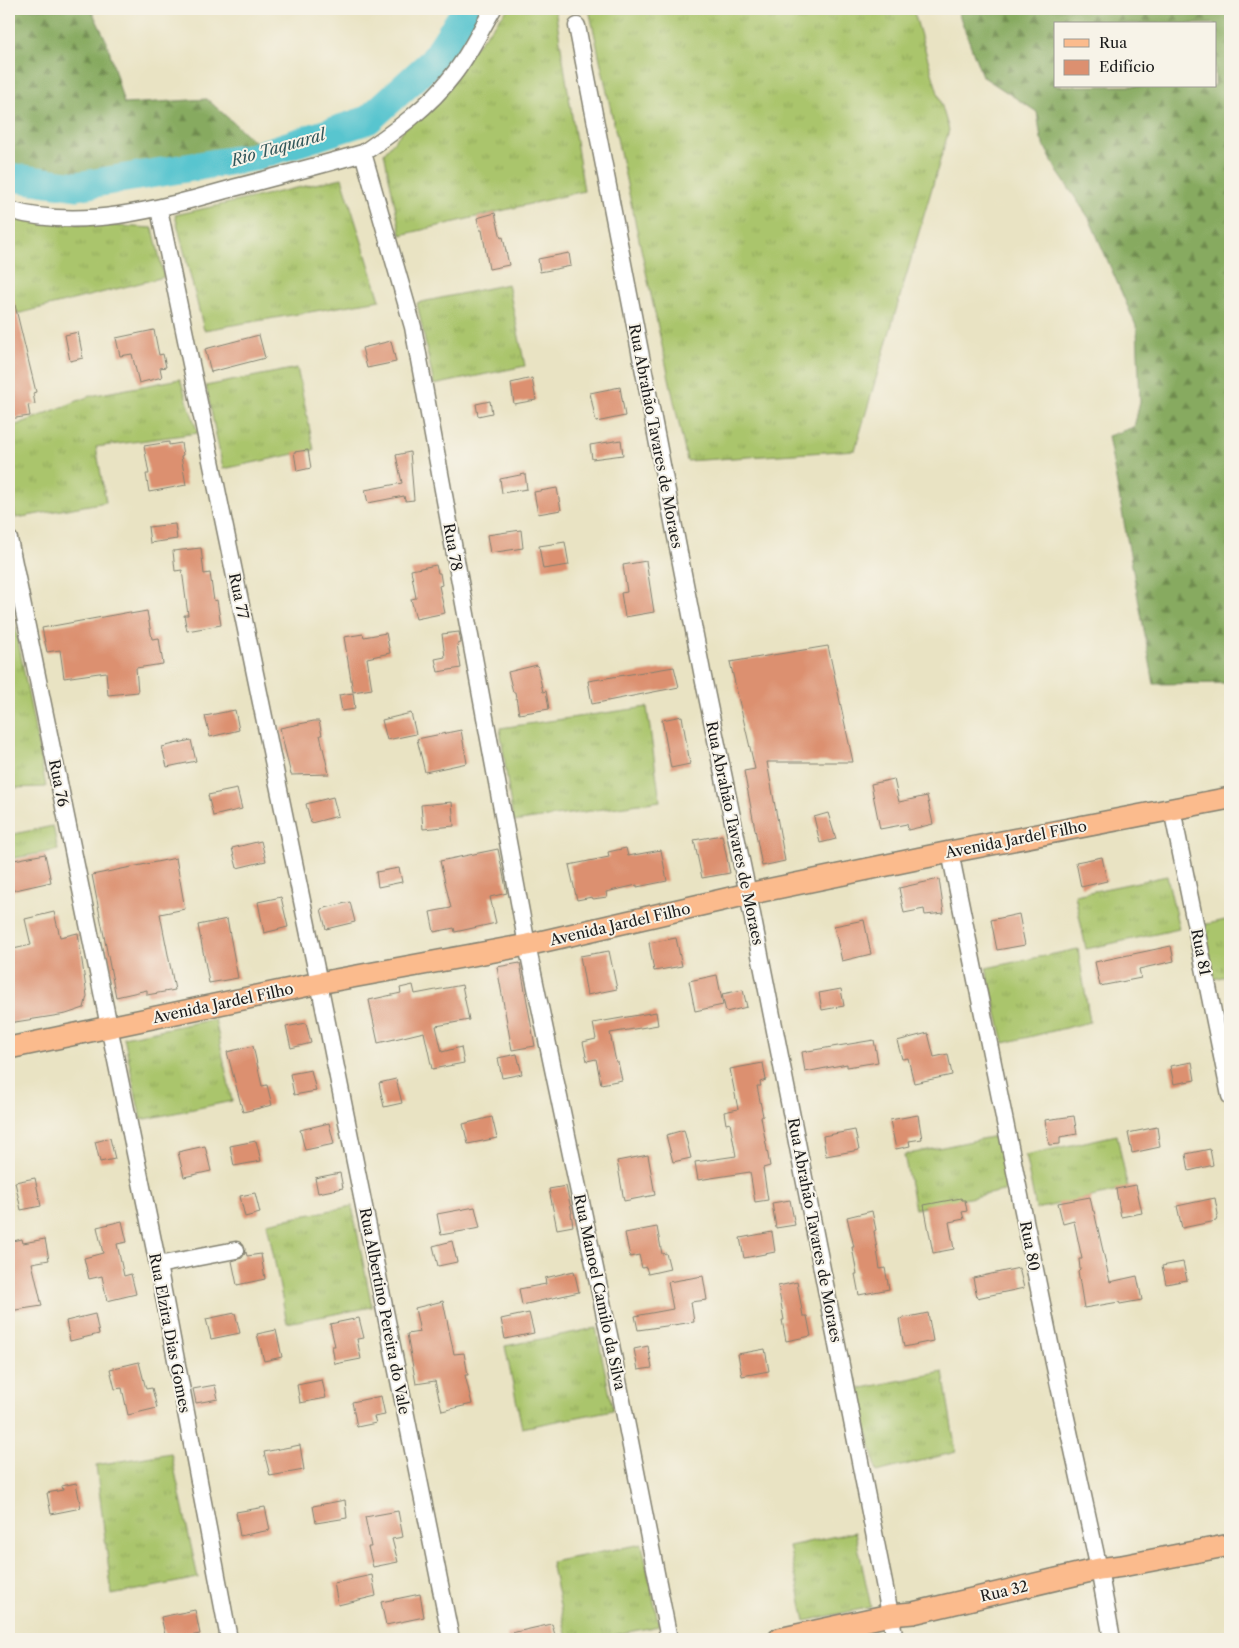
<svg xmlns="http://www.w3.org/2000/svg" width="1239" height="1648" viewBox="0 0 1239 1648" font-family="'Libre Caslon Text',serif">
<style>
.grass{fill:url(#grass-tufts);stroke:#637044}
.forest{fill:url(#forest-firs);stroke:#52633e;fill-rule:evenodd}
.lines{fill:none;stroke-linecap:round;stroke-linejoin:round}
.river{stroke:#58c5cf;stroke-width:29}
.building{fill:#dc9070}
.minor-casing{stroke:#828070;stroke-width:19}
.major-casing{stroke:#828070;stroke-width:24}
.minor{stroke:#fff;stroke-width:16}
.major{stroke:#fbbb8d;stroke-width:21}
.labels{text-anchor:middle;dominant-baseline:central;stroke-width:4;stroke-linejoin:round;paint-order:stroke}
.street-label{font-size:15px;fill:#1c1c1c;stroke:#f7f3e8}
.water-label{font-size:16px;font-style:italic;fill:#31575b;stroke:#f7f3e8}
</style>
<defs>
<pattern id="grass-tufts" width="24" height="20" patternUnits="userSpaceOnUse" patternTransform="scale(1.25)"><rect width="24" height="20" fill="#aac56c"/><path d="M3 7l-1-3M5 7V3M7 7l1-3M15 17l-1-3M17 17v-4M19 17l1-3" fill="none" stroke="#92a95d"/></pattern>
<pattern id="forest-firs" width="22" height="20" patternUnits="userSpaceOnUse" patternTransform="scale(1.25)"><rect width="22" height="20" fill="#87aa60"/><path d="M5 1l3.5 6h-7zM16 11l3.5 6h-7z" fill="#6e8a4e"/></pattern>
</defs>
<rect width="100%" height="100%" fill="#f7f3e8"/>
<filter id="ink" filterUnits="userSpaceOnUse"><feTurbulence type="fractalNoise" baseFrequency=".02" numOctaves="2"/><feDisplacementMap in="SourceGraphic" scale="10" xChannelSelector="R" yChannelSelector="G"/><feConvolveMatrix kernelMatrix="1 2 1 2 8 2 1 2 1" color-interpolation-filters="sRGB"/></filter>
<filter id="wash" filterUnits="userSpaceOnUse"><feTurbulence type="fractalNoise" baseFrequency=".0096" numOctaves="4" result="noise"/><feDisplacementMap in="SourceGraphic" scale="20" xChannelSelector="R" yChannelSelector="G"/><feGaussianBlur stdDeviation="1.12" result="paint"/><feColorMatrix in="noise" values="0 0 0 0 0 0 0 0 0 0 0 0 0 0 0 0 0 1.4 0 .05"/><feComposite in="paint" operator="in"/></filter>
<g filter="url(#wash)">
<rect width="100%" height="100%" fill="#e9e3c3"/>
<path class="grass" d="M 508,9 L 555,9 L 584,191 L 401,235 L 384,153 Z
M 589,9 L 913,9 L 949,130 L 855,450 L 687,461 Z
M 342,178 L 380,300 L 204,330 L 175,215 Z
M 9,220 L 153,228 L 164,277 L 9,316 Z
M 508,284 L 525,366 L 434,385 L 417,303 Z
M 297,368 L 314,450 L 223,469 L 206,386 Z
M 180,379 L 198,433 L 96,447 L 106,502 L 16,518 L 9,490 L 9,428 L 90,396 Z
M 11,604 L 46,787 L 9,788 L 9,605 Z
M 647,707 L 660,801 L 513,822 L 500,728 Z
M 53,826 L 58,850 L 9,859 L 9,835 Z
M 1167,876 L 1179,929 L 1086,949 L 1075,895 Z
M 1230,919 L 1230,975 L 1214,979 L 1203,925 Z
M 1078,949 L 1090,1022 L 1004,1043 L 986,968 Z
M 215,1019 L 232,1101 L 141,1120 L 124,1037 Z
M 1117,1135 L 1128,1189 L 1036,1209 L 1025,1155 Z
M 996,1136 L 1008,1190 L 915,1209 L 904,1155 Z
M 352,1206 L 372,1307 L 287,1323 L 267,1223 Z
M 596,1328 L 613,1410 L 522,1428 L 505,1346 Z
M 943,1372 L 956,1452 L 877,1472 L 857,1389 Z
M 171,1453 L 198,1578 L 112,1595 L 96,1465 Z
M 855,1532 L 871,1607 L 805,1621 L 789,1546 Z
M 642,1544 L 659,1626 L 593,1639 L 567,1639 L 551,1562 Z"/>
<path class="forest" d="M 9,9 L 91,9 L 107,42 L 124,104 L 207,99 L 256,143 L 191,160 L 77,177 L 9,172 Z
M 957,9 L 1230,9 L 1230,683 L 1154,684 L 1108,436 L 1134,427 L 1140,402 L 1137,328 L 1089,218 L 1057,171 L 1041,139 L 1037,112 L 982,76 ZM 1055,24 L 1215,24 L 1215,86 L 1055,86 Z"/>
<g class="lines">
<path class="river" d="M 9,177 L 77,186 L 253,157 L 368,120 L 433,61 L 467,9"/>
</g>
<g id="blocks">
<path class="building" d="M 495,213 L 501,238 L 503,237 L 509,265 L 489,269 L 482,230 L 480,230 L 477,218 Z
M 569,253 L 571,266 L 540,272 L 538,259 Z
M 14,301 L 36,392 L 33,393 L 35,404 L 28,405 L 30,416 L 9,419 L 9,302 Z
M 154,330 L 159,355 L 163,354 L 166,367 L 160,368 L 162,377 L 139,383 L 132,354 L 120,356 L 116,338 Z
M 78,332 L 83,358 L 70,361 L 65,335 Z
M 259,335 L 265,358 L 211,372 L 205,349 Z
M 391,341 L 396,362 L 367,368 L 362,348 Z
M 532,378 L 536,400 L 514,404 L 511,383 Z
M 620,387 L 625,416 L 596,422 L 590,393 Z
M 490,401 L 492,413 L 478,416 L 476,404 Z
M 621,440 L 623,455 L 592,459 L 590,445 Z
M 169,442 L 169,445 L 181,443 L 183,455 L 181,456 L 186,485 L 149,492 L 146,474 L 149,474 L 144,446 Z
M 308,450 L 311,468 L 297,471 L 294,452 Z
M 410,452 L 414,500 L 405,501 L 404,496 L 368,503 L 365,490 L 402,483 L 396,455 Z
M 525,474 L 527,489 L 502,493 L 500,479 Z
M 557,488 L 561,510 L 538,514 L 534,492 Z
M 175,524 L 177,539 L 150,543 L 148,527 Z
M 521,530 L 523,548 L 490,553 L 487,535 Z
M 565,542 L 569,565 L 543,569 L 539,546 Z
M 201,548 L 204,574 L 210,573 L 214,601 L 217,600 L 221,625 L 187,631 L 184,615 L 188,615 L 182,570 L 175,571 L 173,551 Z
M 646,561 L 654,612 L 625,617 L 621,593 L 627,592 L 623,565 Z
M 436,565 L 438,573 L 440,573 L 442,585 L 439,586 L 445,613 L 416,619 L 411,599 L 416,598 L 411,570 Z
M 147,611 L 152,639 L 159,638 L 163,664 L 136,668 L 138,692 L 108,695 L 106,672 L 64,678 L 60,650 L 47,652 L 42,628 L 130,612 L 130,614 Z
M 459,632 L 461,643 L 457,644 L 461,668 L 438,672 L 435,659 L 445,657 L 442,634 Z
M 386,633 L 390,653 L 367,658 L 372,689 L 353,692 L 344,637 L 363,634 L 364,637 Z
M 828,646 L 853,762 L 767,762 L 785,861 L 762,866 L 744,771 L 755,769 L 730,662 Z
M 537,665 L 543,692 L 546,691 L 549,709 L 519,714 L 515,692 L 513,692 L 508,672 Z
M 674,667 L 679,687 L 592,704 L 588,681 Z
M 353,693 L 355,709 L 342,711 L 339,695 Z
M 235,710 L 239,730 L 210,737 L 205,716 Z
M 411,713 L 416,734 L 387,740 L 382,720 Z
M 682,716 L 690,764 L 671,768 L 662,720 Z
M 314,721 L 319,721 L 322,735 L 320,735 L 329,774 L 291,775 L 280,728 Z
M 461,730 L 467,763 L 425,772 L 417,739 Z
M 191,740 L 196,761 L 167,767 L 162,747 Z
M 894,779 L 899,802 L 927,796 L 933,824 L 908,830 L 907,824 L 880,829 L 871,784 Z
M 237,789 L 242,809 L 213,816 L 208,795 Z
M 333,797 L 338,816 L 311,823 L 306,804 Z
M 452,802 L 454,826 L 423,829 L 421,805 Z
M 828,813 L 836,839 L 820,843 L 814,817 Z
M 722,835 L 730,873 L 702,878 L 694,840 Z
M 261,841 L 266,861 L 237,868 L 232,848 Z
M 626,848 L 628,856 L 661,850 L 667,881 L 637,887 L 637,885 L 606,892 L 607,897 L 593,899 L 592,897 L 577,900 L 569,865 L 609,857 L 608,852 Z
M 498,849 L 507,893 L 490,897 L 496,923 L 455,932 L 454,928 L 434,932 L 430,912 L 451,908 L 440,861 Z
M 45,854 L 51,882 L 11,891 L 9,880 L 9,861 Z
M 1102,857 L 1107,881 L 1081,887 L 1076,862 Z
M 176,858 L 185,909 L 160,914 L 175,990 L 147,995 L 147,990 L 116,997 L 92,875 Z
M 399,868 L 402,882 L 378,887 L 376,872 Z
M 939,879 L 944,913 L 925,915 L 924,909 L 904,913 L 899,888 Z
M 281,897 L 288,927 L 264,933 L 258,902 Z
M 350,902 L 355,922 L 326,929 L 321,909 Z
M 54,912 L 60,937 L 78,933 L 87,996 L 84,1008 L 66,1014 L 9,1023 L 9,950 L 31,945 L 25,919 Z
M 1019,914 L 1025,945 L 997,950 L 991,920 Z
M 227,919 L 238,978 L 209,983 L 198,925 Z
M 864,920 L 871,954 L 842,961 L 834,926 Z
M 676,938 L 682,966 L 654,971 L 649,943 Z
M 1171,946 L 1174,961 L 1139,969 L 1141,978 L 1100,986 L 1095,962 Z
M 609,951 L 617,989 L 587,995 L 580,956 Z
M 520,963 L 535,1046 L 512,1050 L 497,967 Z
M 717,975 L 723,1005 L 695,1011 L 689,981 Z
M 413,985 L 415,994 L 462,985 L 469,1020 L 436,1026 L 442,1052 L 461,1047 L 464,1063 L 432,1069 L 424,1032 L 378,1043 L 369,1000 L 401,993 L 400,988 Z
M 841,989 L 844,1006 L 822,1010 L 819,993 Z
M 743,990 L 747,1007 L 726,1012 L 722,994 Z
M 656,1012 L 658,1025 L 610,1033 L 616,1062 L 618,1062 L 622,1080 L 601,1084 L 596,1059 L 587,1061 L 583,1042 L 596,1039 L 593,1023 Z
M 306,1023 L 311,1043 L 291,1048 L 286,1027 Z
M 928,1033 L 934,1057 L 948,1054 L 952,1075 L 914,1083 L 908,1058 L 902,1059 L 897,1041 Z
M 874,1040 L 878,1062 L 847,1067 L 847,1064 L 805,1072 L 802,1052 Z
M 253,1046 L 262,1086 L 267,1085 L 272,1105 L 243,1112 L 227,1052 Z
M 517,1054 L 522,1074 L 502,1078 L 498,1058 Z
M 1192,1062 L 1195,1080 L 1174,1084 L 1170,1066 Z
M 763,1063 L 766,1080 L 760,1082 L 761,1086 L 757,1086 L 763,1116 L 761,1117 L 770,1166 L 763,1168 L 768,1200 L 755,1202 L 750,1172 L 698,1180 L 695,1162 L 736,1156 L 730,1123 L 726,1124 L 724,1112 L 738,1109 L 730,1069 Z
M 311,1070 L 316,1091 L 294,1095 L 290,1074 Z
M 396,1079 L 402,1103 L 384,1107 L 379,1083 Z
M 918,1115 L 922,1139 L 909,1141 L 910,1146 L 896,1149 L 890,1120 Z
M 1074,1116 L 1077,1134 L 1060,1137 L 1060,1144 L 1049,1145 L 1045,1120 Z
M 492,1117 L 497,1138 L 468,1144 L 463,1124 Z
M 329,1123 L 334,1144 L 305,1150 L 300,1130 Z
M 1157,1127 L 1160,1147 L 1132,1153 L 1128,1133 Z
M 684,1130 L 691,1158 L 673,1162 L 666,1135 Z
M 855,1130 L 859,1150 L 826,1156 L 823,1136 Z
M 110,1138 L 115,1159 L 100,1162 L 95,1142 Z
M 256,1141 L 261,1161 L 234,1166 L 230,1146 Z
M 205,1146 L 211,1171 L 184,1177 L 178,1152 Z
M 1210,1149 L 1213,1165 L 1189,1171 L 1186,1154 Z
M 648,1155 L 655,1195 L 624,1201 L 617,1161 Z
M 340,1173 L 343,1188 L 318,1193 L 315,1178 Z
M 35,1178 L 41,1206 L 21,1210 L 15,1182 Z
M 1136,1185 L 1142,1213 L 1121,1217 L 1116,1189 Z
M 566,1186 L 572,1213 L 571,1213 L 573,1226 L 557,1229 L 549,1189 Z
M 255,1193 L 260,1213 L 245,1217 L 240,1196 Z
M 1090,1197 L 1093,1211 L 1094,1211 L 1110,1282 L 1137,1276 L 1142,1300 L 1120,1304 L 1119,1302 L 1084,1308 L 1078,1271 L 1080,1269 L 1079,1259 L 1082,1259 L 1074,1221 L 1063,1224 L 1058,1203 Z
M 961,1198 L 962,1200 L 965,1200 L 967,1211 L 962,1212 L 964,1219 L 949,1222 L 954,1249 L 933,1253 L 924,1205 Z
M 1215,1198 L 1218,1214 L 1216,1221 L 1182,1228 L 1177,1206 Z
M 790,1200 L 795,1225 L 776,1228 L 772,1203 Z
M 475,1207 L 480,1228 L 441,1235 L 437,1214 Z
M 872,1211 L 876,1230 L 874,1231 L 880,1269 L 885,1268 L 889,1289 L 859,1295 L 855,1274 L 857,1274 L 852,1247 L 854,1247 L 847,1217 Z
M 122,1221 L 127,1242 L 117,1244 L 124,1276 L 131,1274 L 136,1294 L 107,1301 L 102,1276 L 89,1279 L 84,1258 L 103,1253 L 97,1227 Z
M 657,1227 L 662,1254 L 666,1253 L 670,1269 L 648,1274 L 646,1267 L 642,1268 L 639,1255 L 630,1257 L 625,1233 Z
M 772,1232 L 775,1252 L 744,1258 L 740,1238 Z
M 22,1239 L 23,1243 L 45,1239 L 49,1260 L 32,1263 L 42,1306 L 9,1311 L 9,1242 Z
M 452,1241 L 457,1262 L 438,1266 L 433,1246 Z
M 246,1252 L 247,1256 L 261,1254 L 265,1279 L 237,1285 L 232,1261 L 242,1258 Z
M 1183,1262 L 1187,1280 L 1166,1284 L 1162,1266 Z
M 1019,1268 L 1024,1288 L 977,1298 L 973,1278 Z
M 574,1271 L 579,1292 L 522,1305 L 519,1289 L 546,1284 L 545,1278 Z
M 703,1276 L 707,1300 L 691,1302 L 694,1322 L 638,1330 L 635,1316 L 673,1309 L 668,1282 Z
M 797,1282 L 803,1316 L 807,1316 L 811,1336 L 786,1341 L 782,1320 L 784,1320 L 778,1286 Z
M 443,1301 L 454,1354 L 464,1353 L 468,1375 L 465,1375 L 472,1404 L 442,1411 L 435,1381 L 416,1384 L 407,1334 L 420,1332 L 415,1308 Z
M 235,1313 L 240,1333 L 211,1339 L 206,1319 Z
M 529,1313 L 534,1333 L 505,1339 L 501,1319 Z
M 928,1313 L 933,1341 L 904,1347 L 899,1319 Z
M 95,1314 L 99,1334 L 70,1341 L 66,1321 Z
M 359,1318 L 364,1338 L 357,1339 L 361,1359 L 335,1364 L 332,1346 L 335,1346 L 330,1324 Z
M 276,1330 L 282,1357 L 264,1361 L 257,1334 Z
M 648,1346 L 652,1368 L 638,1370 L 634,1349 Z
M 765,1349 L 769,1371 L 742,1376 L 738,1354 Z
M 139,1362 L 146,1389 L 152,1388 L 157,1408 L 128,1415 L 122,1388 L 115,1389 L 110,1369 Z
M 322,1380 L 326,1398 L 300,1403 L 297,1385 Z
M 215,1385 L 218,1399 L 196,1403 L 193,1389 Z
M 381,1396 L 385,1415 L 374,1417 L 376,1423 L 357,1427 L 352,1402 Z
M 300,1445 L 304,1470 L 270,1476 L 264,1452 Z
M 76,1483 L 81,1508 L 51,1514 L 47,1493 L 63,1490 L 62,1486 Z
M 345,1500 L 347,1518 L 316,1523 L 313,1506 Z
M 265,1507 L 270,1530 L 240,1536 L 236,1512 Z
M 398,1511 L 403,1537 L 392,1539 L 398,1562 L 373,1567 L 368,1547 L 371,1547 L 365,1517 Z
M 372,1575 L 376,1596 L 338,1605 L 334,1583 Z
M 420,1594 L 424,1617 L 386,1625 L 381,1602 Z
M 195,1610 L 200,1634 L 175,1639 L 166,1639 L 161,1617 Z
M 552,1624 L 556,1639 L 507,1639 L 507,1634 Z"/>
</g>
</g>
<g filter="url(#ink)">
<use href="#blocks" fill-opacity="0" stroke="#828070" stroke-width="1"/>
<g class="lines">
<g class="minor-casing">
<path id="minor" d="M 577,26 L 704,682 L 748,894 L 895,1639
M 363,153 L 413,327 L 527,945 L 610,1340 L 669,1639
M 159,209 L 319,983 L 451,1639
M 9,210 C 84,232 165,207 237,187 C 279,176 321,165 363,153 C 395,131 429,107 453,75 C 469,55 480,31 493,9
M 9,539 L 158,1265 L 229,1639
M 1172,809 L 1230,1096
M 950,852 L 1054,1363 L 1099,1569 L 1112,1639
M 158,1265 L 236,1250"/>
</g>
<g class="major-casing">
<path id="major" d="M 9,1048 L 319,983 L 527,945 L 748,894 L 950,852 L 1230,798
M 779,1639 L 890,1615 L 913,1613 L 1099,1569 L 1122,1566 L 1230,1545"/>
</g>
<use href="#minor" class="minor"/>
<use href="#major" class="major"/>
</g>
</g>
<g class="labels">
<g class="street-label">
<text transform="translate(656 436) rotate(79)">Rua Abrahão Tavares de Moraes</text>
<text transform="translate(453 547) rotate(80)">Rua 78</text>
<text transform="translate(239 596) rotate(78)">Rua 77</text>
<text transform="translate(59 783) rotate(78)">Rua 76</text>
<text transform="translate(735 833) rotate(78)">Rua Abrahão Tavares de Moraes</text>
<text transform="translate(1016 839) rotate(-11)">Avenida Jardel Filho</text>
<text transform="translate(620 924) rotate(-13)">Avenida Jardel Filho</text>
<text transform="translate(1201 952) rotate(79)">Rua 81</text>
<text transform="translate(223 1003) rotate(-12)">Avenida Jardel Filho</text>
<text transform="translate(815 1230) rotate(79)">Rua Abrahão Tavares de Moraes</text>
<text transform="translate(1030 1246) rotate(79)">Rua 80</text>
<text transform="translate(600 1292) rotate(78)">Rua Manoel Camilo da Silva</text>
<text transform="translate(385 1311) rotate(79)">Rua Albertino Pereira do Vale</text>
<text transform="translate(170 1333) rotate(79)">Rua Elzira Dias Gomes</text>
<text transform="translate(1004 1591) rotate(-13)">Rua 32</text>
</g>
<g class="water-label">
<text transform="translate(278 147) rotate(-16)">Rio Taquaral</text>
</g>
</g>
<rect width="1239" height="1648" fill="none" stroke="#f7f3e8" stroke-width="30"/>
<rect x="1054" y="22" width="162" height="65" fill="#f7f3e8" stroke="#9f9d96"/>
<rect x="1064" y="39" width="25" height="8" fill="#fbbb8d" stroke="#9f9d96"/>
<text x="1099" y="48" font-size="15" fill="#1c1c1c">Rua</text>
<rect x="1064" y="60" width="25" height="15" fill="#dc9070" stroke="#9f9d96"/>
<text x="1099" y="72" font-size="15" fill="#1c1c1c">Edifício</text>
</svg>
